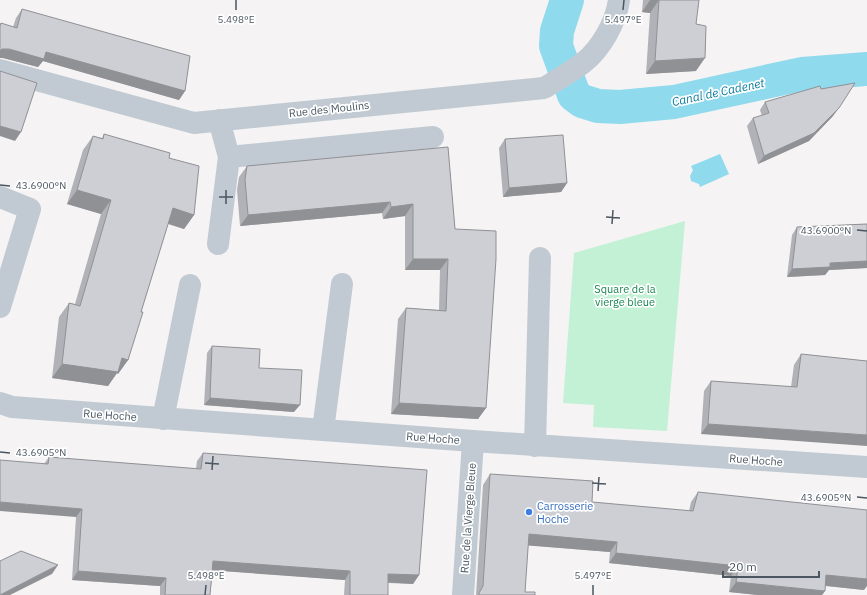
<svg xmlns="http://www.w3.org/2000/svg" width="867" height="595" viewBox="0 0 867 595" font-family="'IBM Plex Sans',sans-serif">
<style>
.green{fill:#c3f1d5}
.water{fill:#90daee}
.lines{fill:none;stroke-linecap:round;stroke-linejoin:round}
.canal{stroke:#90daee;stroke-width:34}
.minor{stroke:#c1cad2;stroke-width:22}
.wall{fill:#b0b2b7}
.shaded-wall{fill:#909195}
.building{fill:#cdcfd5;stroke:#909195}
.ticks{fill:none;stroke:#4a5661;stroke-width:1.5}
.shop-dot{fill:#3f7fe0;stroke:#fff;stroke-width:1.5}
.labels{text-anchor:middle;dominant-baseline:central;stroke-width:3.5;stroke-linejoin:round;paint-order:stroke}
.street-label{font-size:11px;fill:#4a5661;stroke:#fff}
.park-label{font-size:11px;fill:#17864f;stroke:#fff}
.shop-label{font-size:11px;fill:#366cbe;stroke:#fff;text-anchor:start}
.water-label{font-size:12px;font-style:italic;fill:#0c7c9b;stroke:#fff}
.ticks-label{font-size:10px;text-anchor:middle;fill:#4a5661;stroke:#fff;stroke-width:3.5;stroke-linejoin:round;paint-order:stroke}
</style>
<rect width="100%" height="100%" fill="#f5f3f3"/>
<path class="green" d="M 685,221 L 667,431 L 593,427 L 594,405 L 563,403 L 574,253 Z"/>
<path class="water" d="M 720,154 L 729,174 L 700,187 L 699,184 L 691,181 L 690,176 L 693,170 L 691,166 Z"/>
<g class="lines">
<path class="canal" d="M 567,0 L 557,31 L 556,46 L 574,95 L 582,101 L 598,106 L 620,107 L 674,102 L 802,74 L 867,69"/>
<path class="minor" d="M 0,70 L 194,123 L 544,88 C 557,80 571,72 583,63 C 601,49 616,22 619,0
M 219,120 L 229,157 L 433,137
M 0,197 L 30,209 L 0,307
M 218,244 L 229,157
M 0,403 L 12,407 L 473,441 L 867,467
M 163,419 L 190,285
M 323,430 L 342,284
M 535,446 L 540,258
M 463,595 L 473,441"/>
</g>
<path class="wall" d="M 643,0 L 699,0 L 696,24 L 696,71 L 646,74 L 650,13 L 642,12 Z
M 22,9 L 185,91 L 179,100 L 43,61 L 38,67 L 3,58 L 0,58 L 0,24 L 1,23 L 13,27 L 16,18 Z
M 765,102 L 833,116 L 809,141 L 758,164 L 747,126 L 753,118 L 762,116 L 760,110 Z
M 104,134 L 169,158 L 194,215 L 184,229 L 168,224 L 141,312 L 128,360 L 118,374 L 117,373 L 108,386 L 52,378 L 59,317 L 69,303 L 75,304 L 101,214 L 67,204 L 83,150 L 93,136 L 102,138 Z
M 505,139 L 567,183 L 561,192 L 503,197 L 499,148 Z
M 448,147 L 455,229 L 486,408 L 478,419 L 391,414 L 398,319 L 406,308 L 439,310 L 440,270 L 405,270 L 405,216 L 383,219 L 382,213 L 240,226 L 237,190 L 239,177 L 247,166 Z
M 867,224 L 867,268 L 829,270 L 825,275 L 787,277 L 792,235 L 797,227 Z
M 212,346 L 259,368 L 294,412 L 204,405 L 207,353 Z
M 801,354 L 867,361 L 701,434 L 704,391 L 711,381 L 791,387 L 794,365 Z
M 203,453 L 419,575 L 413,584 L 388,583 L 388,595 L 344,595 L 345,580 L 213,570 L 210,595 L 160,595 L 160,586 L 72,580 L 76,517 L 44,464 L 49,457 L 196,469 L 197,461 Z
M 490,474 L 592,502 L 689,511 L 691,502 L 698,492 L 864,590 L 825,586 L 825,591 L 822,595 L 758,595 L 729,592 L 731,576 L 609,563 L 610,552 L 528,545 L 525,592 L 535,595 L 476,595 L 483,485 Z"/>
<path class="shaded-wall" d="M 650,0 L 659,0 L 650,13 L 642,12 Z
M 2,49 L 46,52 L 185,91 L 179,100 L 43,61 L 38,67 L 3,58 L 0,58 L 0,51 Z
M 705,58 L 696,71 L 646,74 L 655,61 Z
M 839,108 L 833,116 L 809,141 L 758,164 L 764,156 Z
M 0,126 L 21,132 L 15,141 L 0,136 Z
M 567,183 L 561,192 L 503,197 L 509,188 Z
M 77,190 L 111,200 L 101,214 L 67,204 Z
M 390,202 L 382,213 L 240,226 L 248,215 Z
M 413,204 L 405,216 L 383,219 L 391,207 Z
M 173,208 L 194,215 L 184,229 L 163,222 Z
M 413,259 L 448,259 L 440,270 L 405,270 Z
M 867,261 L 867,268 L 829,270 L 825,275 L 787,277 L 792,269 L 830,263 Z
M 122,358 L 128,360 L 118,374 L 117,373 L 108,386 L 52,378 L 62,364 Z
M 210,398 L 300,405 L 294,412 L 204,405 Z
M 399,403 L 486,408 L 478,419 L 391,414 Z
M 708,424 L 867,435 L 867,446 L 701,434 Z
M 0,502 L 82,509 L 76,517 L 0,511 Z
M 529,534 L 617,542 L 610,552 L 522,545 Z
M 616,553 L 738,566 L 731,576 L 609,563 Z
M 213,561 L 350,571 L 345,580 L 207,570 Z
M 58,565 L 52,574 L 10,595 L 0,595 Z
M 78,571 L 166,578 L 160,586 L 72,580 Z
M 388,574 L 419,575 L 413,584 L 382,582 Z
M 826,575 L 867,579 L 867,586 L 864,590 L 819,585 Z
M 736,582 L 825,591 L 822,595 L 758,595 L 729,592 Z"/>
<path class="building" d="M 658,0 L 699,0 L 696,24 L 706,26 L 705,58 L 655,61 L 659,0 Z
M 22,9 L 190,56 L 185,91 L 46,52 L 44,59 L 9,49 L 2,49 L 0,51 L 0,26 L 1,23 L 17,28 Z
M 0,71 L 37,83 L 21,132 L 0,126 Z
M 855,83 L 839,108 L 814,133 L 764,156 L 753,118 L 769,113 L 765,102 L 820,86 L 821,89 Z
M 104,134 L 170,153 L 169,158 L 199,166 L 194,215 L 173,208 L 141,312 L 143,312 L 128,360 L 122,358 L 118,372 L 62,364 L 69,303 L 80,306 L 111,200 L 77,190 L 93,136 L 103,139 Z
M 563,135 L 567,183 L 509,188 L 505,139 Z
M 448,147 L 455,229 L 496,231 L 496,259 L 486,408 L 399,403 L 406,308 L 446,311 L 448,259 L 413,259 L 413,204 L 391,207 L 390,202 L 248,215 L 245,179 L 247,166 Z
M 867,224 L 867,261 L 830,263 L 830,267 L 792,269 L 797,227 Z
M 212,346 L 260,349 L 259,368 L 302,370 L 300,405 L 210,398 Z
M 801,354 L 867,361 L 867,435 L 708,424 L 711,381 L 797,387 Z
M 203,453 L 427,470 L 419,575 L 388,574 L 388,595 L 350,595 L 350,571 L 213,561 L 210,595 L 165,595 L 166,578 L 78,571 L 82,509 L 0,502 L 0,460 L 48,464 L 49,457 L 201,469 Z
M 490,474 L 593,481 L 592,502 L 693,511 L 698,492 L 867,510 L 867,579 L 826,575 L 825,591 L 736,582 L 738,566 L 616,553 L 617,542 L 529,534 L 525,592 L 535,592 L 535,595 L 479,595 L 479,593 L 483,586 Z
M 21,551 L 58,565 L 0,595 L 0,561 Z"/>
<path class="ticks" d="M 236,10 L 236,0M 623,10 L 624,0M 0,185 L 10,186M 219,197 L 233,197M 226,204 L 226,190M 606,217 L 620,218M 612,224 L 613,210M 857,230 L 867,231M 0,452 L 10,453M 205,463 L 219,464M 212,470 L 213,456M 592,483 L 606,484M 598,491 L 599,477M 857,497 L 867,498M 205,595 L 206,585M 593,595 L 593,585"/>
<circle class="shop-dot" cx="529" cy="512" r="4"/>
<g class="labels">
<g class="street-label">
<text transform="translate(329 109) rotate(-6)">Rue des Moulins</text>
<text transform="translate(110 415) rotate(4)">Rue Hoche</text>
<text transform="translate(433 438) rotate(4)">Rue Hoche</text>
<text transform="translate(756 460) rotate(4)">Rue Hoche</text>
<text transform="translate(468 518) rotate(-86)">Rue de la Vierge Bleue</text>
</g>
<g class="park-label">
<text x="625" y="289">Square de la<tspan x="625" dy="13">vierge bleue</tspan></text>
</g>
<g class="shop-label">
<text x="537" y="506">Carrosserie<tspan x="537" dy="13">Hoche</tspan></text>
</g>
<g class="water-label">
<text transform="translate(718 92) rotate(-12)">Canal de Cadenet</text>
</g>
</g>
<g class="ticks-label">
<text x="236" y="23">5.498°E</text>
<text x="623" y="23">5.497°E</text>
<text x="41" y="189">43.6900°N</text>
<text x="826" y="234">43.6900°N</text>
<text x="41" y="456">43.6905°N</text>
<text x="826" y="501">43.6905°N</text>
<text x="206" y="579">5.498°E</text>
<text x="593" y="579">5.497°E</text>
</g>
<path d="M723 571v6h96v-6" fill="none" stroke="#4a5661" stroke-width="2"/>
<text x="729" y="571" font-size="12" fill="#4a5661" stroke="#ffffff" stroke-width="3" paint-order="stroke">20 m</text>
</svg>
